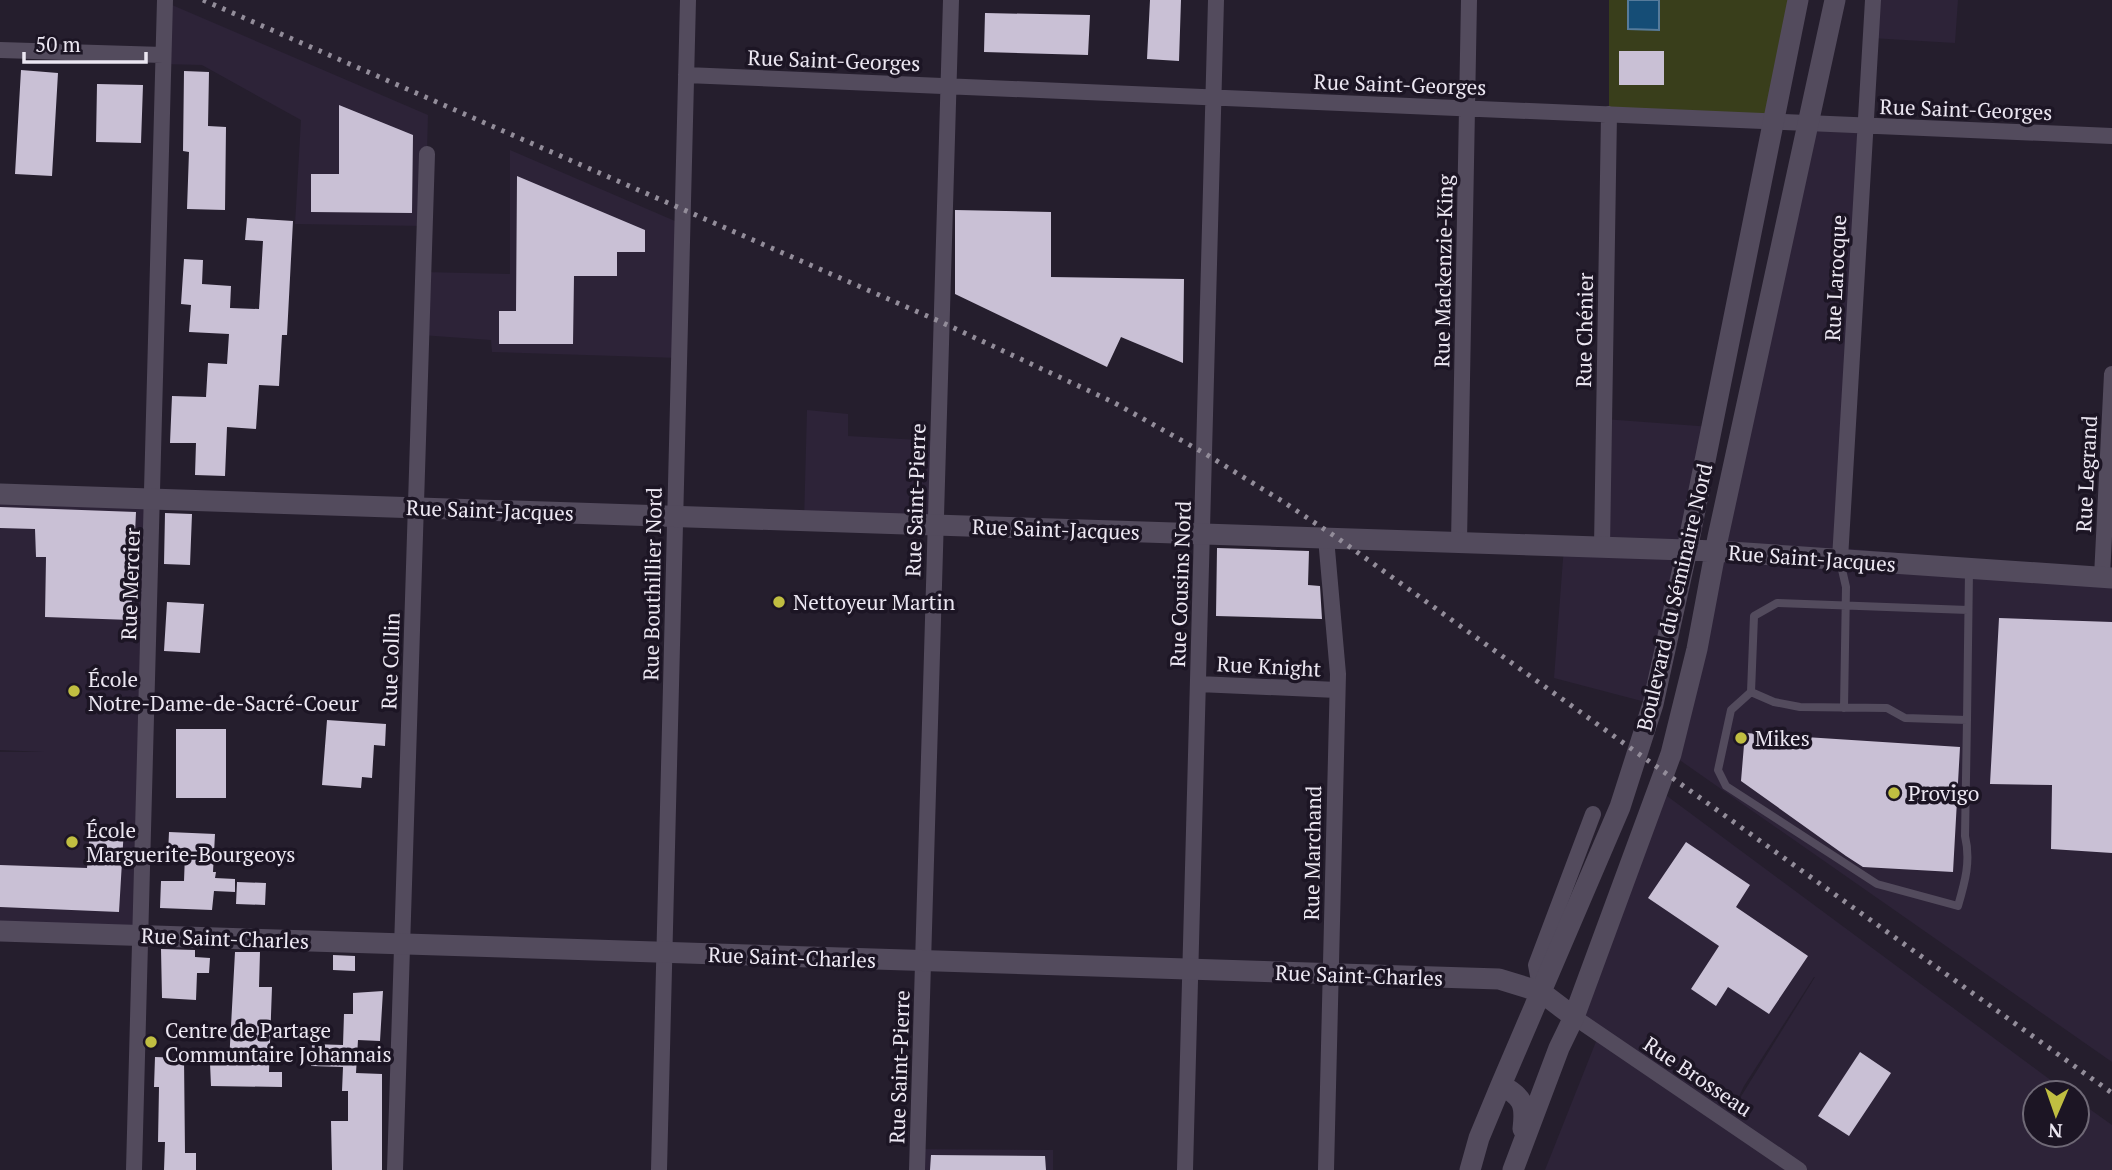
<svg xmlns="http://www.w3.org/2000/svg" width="2112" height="1170" viewBox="0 0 2112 1170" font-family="'PT Serif',serif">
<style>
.built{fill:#2d2338;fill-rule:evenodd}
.green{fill:#393e1b}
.water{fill:#154d76;stroke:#567b9b;stroke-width:2}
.building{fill:#c9c0d5}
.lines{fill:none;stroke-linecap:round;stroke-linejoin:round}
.lane{stroke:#534b5d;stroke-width:8}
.street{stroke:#534b5d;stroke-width:16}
.secondary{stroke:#534b5d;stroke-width:21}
.rail{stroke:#938d9a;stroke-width:5;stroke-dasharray:3.5 7;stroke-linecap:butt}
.poi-dot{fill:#c0be41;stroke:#1c1524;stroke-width:2.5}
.labels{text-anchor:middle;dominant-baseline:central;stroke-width:7;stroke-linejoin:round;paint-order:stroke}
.street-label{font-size:21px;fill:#ece7f2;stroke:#1c1524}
.poi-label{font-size:21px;fill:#ece7f2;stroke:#1c1524;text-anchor:start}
</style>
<rect width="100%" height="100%" fill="#251e2d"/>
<path class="built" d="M 1873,0 L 1958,0 L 1955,43 L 1871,38 Z
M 165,2 L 428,115 L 425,226 L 295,224 L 301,120 L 202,65 L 163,64 Z
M 1809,123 L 1865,125 L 1841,548 L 2112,572 L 2112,1062 L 1671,754 Z
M 510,150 L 682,224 L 679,358 L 492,352 L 491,340 L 421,335 L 423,272 L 510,274 Z
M 807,410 L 848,414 L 848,436 L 938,441 L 936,525 L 804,521 Z
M 1604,419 L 1712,427 L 1653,704 L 1554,678 L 1564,546 L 1601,547 Z
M 0,494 L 153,499 L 140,936 L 0,931 L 0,752 L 44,752 L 0,750 Z
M 1659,790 L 2068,1093 L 2035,1093 L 2035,1135 L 2077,1135 L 2077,1100 L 2112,1125 L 2112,1170 L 1545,1170 L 1599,1034 L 1574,1017 ZM 1814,977 L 1815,977 L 1732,1111 L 1744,1086 Z
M 917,1149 L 1053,1150 L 1053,1170 L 917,1170 Z"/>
<path class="green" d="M 1609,0 L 1798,0 L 1771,121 L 1609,114 Z"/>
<path class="water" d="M 1628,0 L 1659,0 L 1659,30 L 1628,29 Z"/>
<path class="building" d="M 1150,0 L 1181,0 L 1179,61 L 1147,59 Z
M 985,13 L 1090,15 L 1088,55 L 984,52 Z
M 1619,51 L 1664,51 L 1664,85 L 1619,85 Z
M 21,70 L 58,73 L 52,176 L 15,174 Z
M 184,71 L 209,72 L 208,126 L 226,127 L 225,210 L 187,209 L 189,152 L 183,151 Z
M 97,84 L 143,85 L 141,143 L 96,142 Z
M 339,105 L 413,135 L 412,213 L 311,212 L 311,174 L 339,174 Z
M 517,176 L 645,230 L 645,252 L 617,252 L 617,276 L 574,276 L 573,344 L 499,344 L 499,311 L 516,311 Z
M 955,210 L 1051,212 L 1051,277 L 1184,279 L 1183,363 L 1121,337 L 1107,367 L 955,294 Z
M 247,218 L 293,221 L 287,335 L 282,335 L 279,386 L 259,385 L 256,429 L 227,427 L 225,476 L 195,475 L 196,443 L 170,443 L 172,396 L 206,397 L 208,363 L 227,364 L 229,334 L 189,332 L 191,305 L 181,304 L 184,259 L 203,260 L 202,284 L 231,286 L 230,308 L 259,309 L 263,241 L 245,240 Z
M 0,507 L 136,512 L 131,620 L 45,617 L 46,557 L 36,557 L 35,529 L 0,528 Z
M 165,513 L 192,514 L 190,565 L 164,564 Z
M 1217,548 L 1309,551 L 1308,585 L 1320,586 L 1322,619 L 1216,616 Z
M 167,602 L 204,604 L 200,653 L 164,651 Z
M 1999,618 L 2112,622 L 2112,853 L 2051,849 L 2052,785 L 1990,784 Z
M 327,720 L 386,724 L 385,746 L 374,745 L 372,778 L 362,777 L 361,788 L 322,785 Z
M 176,729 L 226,729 L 226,798 L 176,798 Z
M 1745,733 L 1960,747 L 1953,872 L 1863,867 L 1846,856 L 1741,781 Z
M 90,828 L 124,828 L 119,912 L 0,907 L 0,865 L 87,868 Z
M 169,832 L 215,834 L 213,872 L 216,872 L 215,878 L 235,879 L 235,892 L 214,891 L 212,910 L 160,908 L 161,881 L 184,881 L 185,854 L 168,854 Z
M 1686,842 L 1750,885 L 1736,907 L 1808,956 L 1769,1014 L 1728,987 L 1716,1006 L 1691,989 L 1719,946 L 1648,898 Z
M 237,882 L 266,883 L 265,905 L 236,904 Z
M 161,949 L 195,950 L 195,957 L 210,958 L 209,973 L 197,973 L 196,1000 L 162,998 Z
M 235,952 L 260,952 L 259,987 L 272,987 L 269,1072 L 282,1072 L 282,1087 L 211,1086 L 210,1063 L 229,1063 Z
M 333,955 L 355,956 L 355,971 L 333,970 Z
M 383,991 L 380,1041 L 358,1040 L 356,1073 L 382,1074 L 382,1170 L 332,1170 L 331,1121 L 348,1121 L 348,1091 L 342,1091 L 343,1067 L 311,1066 L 312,1044 L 343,1045 L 344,1014 L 353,1014 L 353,993 Z
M 1860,1052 L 1891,1073 L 1849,1136 L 1818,1116 Z
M 155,1057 L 184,1058 L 185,1153 L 196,1153 L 196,1170 L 164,1170 L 165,1142 L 158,1142 L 159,1087 L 154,1087 Z
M 931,1155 L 1045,1156 L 1046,1170 L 930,1170 Z"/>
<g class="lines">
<path class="lane" d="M 1840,561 L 1846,587 L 1844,708
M 1968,610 L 1777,603 L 1754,616 L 1751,692 L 1774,702 L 1800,707 L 1887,708 L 1905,718 L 1967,720 L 1969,571
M 1751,692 L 1731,710 L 1718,770 L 1726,786 L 1877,884 L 1958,906 C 1965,882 1971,861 1965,836 L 1967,720"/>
<path class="street" d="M 0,50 L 163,55
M 686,75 L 2112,136
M 1459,542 L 1469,0
M 1602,547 L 1609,114
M 1840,559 L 1873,0
M 2102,577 L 2112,374
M 1198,684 L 1337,690
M 1541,992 L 1536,965 L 1593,814
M 1574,1017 L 1799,1170
M 134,1170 L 165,0
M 395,1170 L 427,154
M 659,1170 L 688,0
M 917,1170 L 951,0
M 1185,1170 L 1216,0
M 1326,1170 L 1338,674 L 1326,538"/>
<path class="secondary" d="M 0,494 L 1716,551 L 2112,578
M 0,931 L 1499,979 L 1541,992 L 1574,1017
M 1501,1085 C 1523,1097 1526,1104 1523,1129
M 1470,1170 L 1479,1138 L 1501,1085 L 1620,807 L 1653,704 L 1687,550 L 1798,0
M 1513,1170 L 1559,1048 L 1574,1017 L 1671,754 L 1697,649 L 1718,537 L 1835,0"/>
<path class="rail" d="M 203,0 L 941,322 L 1113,402 L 1204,453 L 1282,501 L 1336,537 L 2112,1093"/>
</g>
<g class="poi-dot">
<circle cx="779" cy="602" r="7"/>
<circle cx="74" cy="691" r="7"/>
<circle cx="1741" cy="738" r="7"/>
<circle cx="1894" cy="793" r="7"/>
<circle cx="72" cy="842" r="7"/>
<circle cx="151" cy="1042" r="7"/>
</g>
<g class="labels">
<g class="street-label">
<text transform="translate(834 60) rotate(2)">Rue Saint-Georges</text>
<text transform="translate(1400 84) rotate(2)">Rue Saint-Georges</text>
<text transform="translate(1966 109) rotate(2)">Rue Saint-Georges</text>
<text transform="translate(1443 271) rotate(-89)">Rue Mackenzie-King</text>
<text transform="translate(1835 278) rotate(-87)">Rue Larocque</text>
<text transform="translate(1584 330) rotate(-89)">Rue Chénier</text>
<text transform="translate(2086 474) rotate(-87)">Rue Legrand</text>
<text transform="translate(915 500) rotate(-88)">Rue Saint-Pierre</text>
<text transform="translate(490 510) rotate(2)">Rue Saint-Jacques</text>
<text transform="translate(1056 529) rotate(2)">Rue Saint-Jacques</text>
<text transform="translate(1812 558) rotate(4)">Rue Saint-Jacques</text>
<text transform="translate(130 584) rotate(-88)">Rue Mercier</text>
<text transform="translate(652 584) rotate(-89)">Rue Bouthillier Nord</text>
<text transform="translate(1180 584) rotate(-88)">Rue Cousins Nord</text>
<text transform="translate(1674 597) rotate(-77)">Boulevard du Séminaire Nord</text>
<text transform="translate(390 661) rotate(-88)">Rue Collin</text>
<text transform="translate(1269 666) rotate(3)">Rue Knight</text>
<text transform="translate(1312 853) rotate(-89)">Rue Marchand</text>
<text transform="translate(225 938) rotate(2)">Rue Saint-Charles</text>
<text transform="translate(792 957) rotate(2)">Rue Saint-Charles</text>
<text transform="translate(1359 975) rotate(2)">Rue Saint-Charles</text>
<text transform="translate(899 1067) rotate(-88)">Rue Saint-Pierre</text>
<text transform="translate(1698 1076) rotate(34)">Rue Brosseau</text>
</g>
<g class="poi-label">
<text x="793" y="602">Nettoyeur Martin</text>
<text x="88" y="679">École<tspan x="88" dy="24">Notre-Dame-de-Sacré-Coeur</tspan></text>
<text x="1755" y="738">Mikes</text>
<text x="1908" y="793">Provigo</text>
<text x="86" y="830">École<tspan x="86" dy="24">Marguerite-Bourgeoys</tspan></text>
<text x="165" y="1030">Centre de Partage<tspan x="165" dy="24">Communtaire Johannais</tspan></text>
</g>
</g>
<g transform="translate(2056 1114) rotate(182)"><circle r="33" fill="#1c1524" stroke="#6f6976" stroke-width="2"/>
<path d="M0-5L12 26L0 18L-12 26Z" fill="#c0be41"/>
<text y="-10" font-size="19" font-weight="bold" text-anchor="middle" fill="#ece7f2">N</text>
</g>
<path d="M24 52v10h122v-10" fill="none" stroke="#ece7f2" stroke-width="3.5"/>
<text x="35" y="52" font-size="21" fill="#ece7f2" stroke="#1c1524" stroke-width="5" paint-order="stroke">50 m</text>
</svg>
